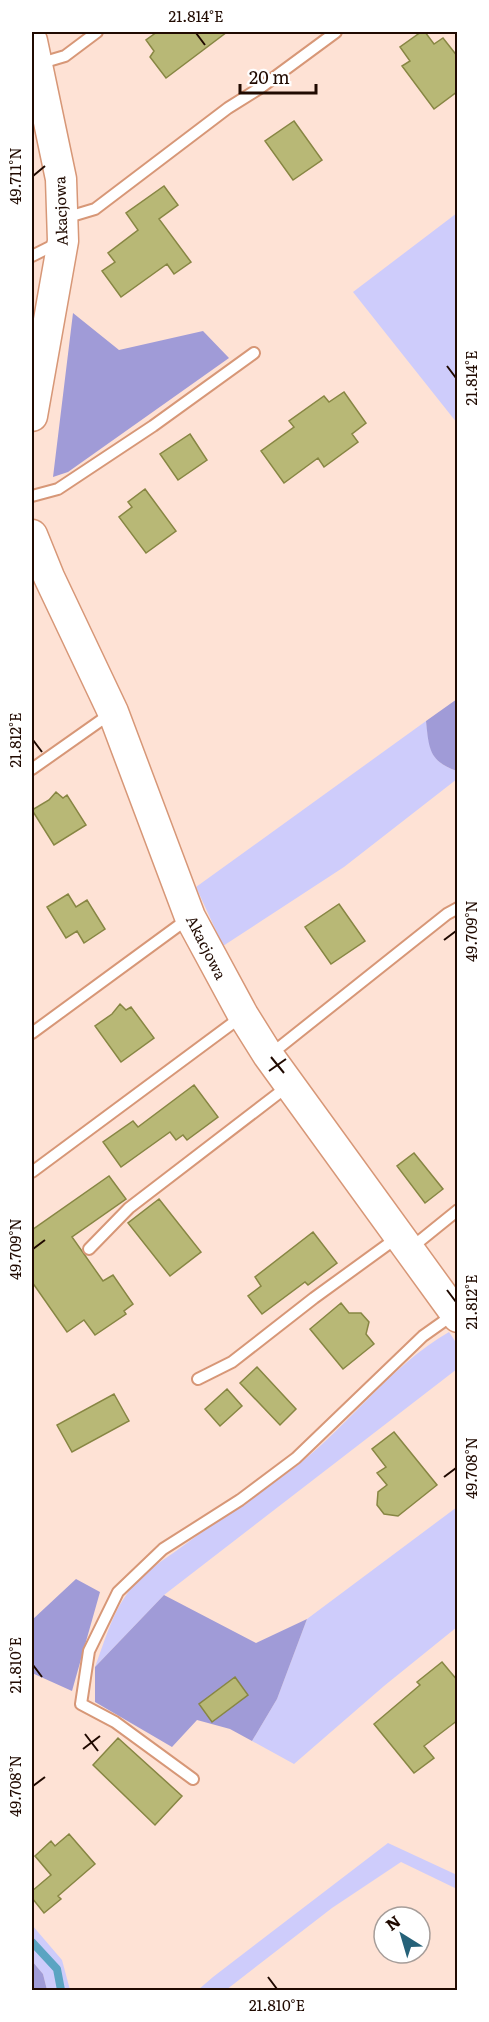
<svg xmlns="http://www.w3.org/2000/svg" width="489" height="2022" viewBox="0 0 489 2022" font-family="Literata,serif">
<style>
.green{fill:#ceccfb}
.forest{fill:#a09bd7}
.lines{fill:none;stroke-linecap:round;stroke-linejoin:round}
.stream{stroke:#5ba4c2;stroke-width:8}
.building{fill:#b8b876;stroke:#878643;stroke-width:1.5}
.lane-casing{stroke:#d79777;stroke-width:14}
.secondary-casing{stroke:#d79777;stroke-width:33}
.lane{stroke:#fff;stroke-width:10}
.secondary{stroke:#fff;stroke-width:30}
.ticks{fill:none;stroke:#200a01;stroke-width:2}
.labels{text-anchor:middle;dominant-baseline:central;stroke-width:4.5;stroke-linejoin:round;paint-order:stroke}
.street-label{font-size:15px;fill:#200a01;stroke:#fff}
.neatline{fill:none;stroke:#200a01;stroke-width:2}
.ticks-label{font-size:15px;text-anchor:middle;fill:#200a01}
</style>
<rect width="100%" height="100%" fill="#fee2d5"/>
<path class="green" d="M 457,213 L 457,423 L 353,292 Z
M 426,721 C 430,749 429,761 457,771 L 457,779 L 344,867 L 223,946 L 196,887 Z
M 449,1332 L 457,1344 L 457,1369 L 164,1595 L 95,1667 C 106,1638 114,1605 137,1582 C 148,1570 163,1560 176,1551 C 216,1521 259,1495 299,1464 C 352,1422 389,1367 449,1332 Z
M 457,1507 L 457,1627 L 384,1686 L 294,1764 L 252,1741 L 277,1699 L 307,1619 Z
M 388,1843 L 457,1875 L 457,1889 L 401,1862 L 332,1908 L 226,1990 L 198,1990 L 213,1977 Z
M 32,1925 L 62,1960 L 70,1990 L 47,1990 L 43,1974 L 32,1961 Z"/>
<path class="forest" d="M 73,313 L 119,350 L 203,331 L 229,358 L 68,472 L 53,477 Z
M 457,699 L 457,771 C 429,761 429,749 426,721 Z
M 76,1579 L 100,1592 L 72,1691 L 32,1673 L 32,1620 Z
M 164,1595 L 256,1643 L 307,1619 L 277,1699 L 252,1741 L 230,1729 L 197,1720 L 172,1747 L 95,1702 L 95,1667 Z
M 32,1961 L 43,1974 L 47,1990 L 32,1990 Z"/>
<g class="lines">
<path class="stream" d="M 32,1942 L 57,1969 L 61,1990"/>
</g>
<path class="building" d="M 157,32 L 227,32 L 166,78 L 150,57 L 154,51 L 146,40 Z
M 421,32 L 425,32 L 434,44 L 443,38 L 458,57 L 458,91 L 434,109 L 402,66 L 410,61 L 400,47 Z
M 294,121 L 322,160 L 293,180 L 265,141 Z
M 164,186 L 178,205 L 159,219 L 191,262 L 174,274 L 167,264 L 121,297 L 102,271 L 115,262 L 108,253 L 138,230 L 126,213 Z
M 344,392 L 366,423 L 352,434 L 358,442 L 324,467 L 318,458 L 284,483 L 261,451 L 294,427 L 289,421 L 324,396 L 329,402 Z
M 190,434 L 207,460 L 178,480 L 160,454 Z
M 145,489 L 176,531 L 146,553 L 119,517 L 132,507 L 128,502 Z
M 56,792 L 63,798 L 67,795 L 86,825 L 54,845 L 32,810 L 49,800 Z
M 68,894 L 76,907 L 87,900 L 105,929 L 84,943 L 77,931 L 66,938 L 47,907 Z
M 339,904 L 365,941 L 331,964 L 305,927 Z
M 120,1004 L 126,1010 L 131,1007 L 154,1038 L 121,1062 L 95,1026 L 112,1014 Z
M 194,1085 L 218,1117 L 187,1140 L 183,1135 L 176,1140 L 170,1132 L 121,1167 L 103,1142 L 133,1121 L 138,1127 Z
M 414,1153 L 443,1189 L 425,1203 L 397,1166 Z
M 109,1176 L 126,1199 L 72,1237 L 103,1281 L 113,1275 L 133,1304 L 124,1311 L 126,1314 L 95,1335 L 84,1320 L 67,1332 L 32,1282 L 32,1230 Z
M 159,1199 L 201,1252 L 170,1276 L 128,1223 Z
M 313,1232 L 337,1263 L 308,1285 L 305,1282 L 262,1314 L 248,1296 L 261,1286 L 255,1277 Z
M 341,1303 L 349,1313 L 361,1313 L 369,1322 L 366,1334 L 374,1344 L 343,1369 L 310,1329 Z
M 257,1367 L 296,1409 L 280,1425 L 240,1383 Z
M 227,1389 L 242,1406 L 220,1426 L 205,1409 Z
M 114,1394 L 129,1421 L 72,1452 L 57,1425 Z
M 394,1432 L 437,1485 L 398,1516 L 384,1514 L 377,1505 L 378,1492 L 387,1485 L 377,1473 L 386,1467 L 372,1449 Z
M 442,1662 L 458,1681 L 458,1720 L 424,1746 L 434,1758 L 414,1773 L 374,1724 L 420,1685 L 417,1682 Z
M 235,1677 L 248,1695 L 212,1722 L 199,1704 Z
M 118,1738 L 182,1796 L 155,1825 L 93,1765 Z
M 69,1834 L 95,1864 L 58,1896 L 61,1899 L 44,1913 L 32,1898 L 32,1891 L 51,1875 L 35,1856 L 51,1841 L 55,1846 Z"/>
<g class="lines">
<g class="lane-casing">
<path id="lane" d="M 38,64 L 65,56 L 97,32
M 65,218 L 95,209 L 228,108 L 260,88 L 336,32
M 32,256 L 58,243
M 32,496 L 58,489 L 153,426 L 254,353
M 32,769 L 110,714
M 32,1033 L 189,918
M 271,1054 L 447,914 L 458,908
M 32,1172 L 241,1017
M 411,1248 L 458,1210
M 89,1249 L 129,1208 L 288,1086
M 198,1379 L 232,1362 L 314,1298 L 398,1237
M 193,1779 L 115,1722 L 81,1704 L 89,1651 L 118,1592 L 163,1549 L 240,1500 L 296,1458 L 423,1336 L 454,1314"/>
</g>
<g class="secondary-casing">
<path id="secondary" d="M 32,41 L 61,179 L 63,241 L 32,416
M 32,535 L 49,577 L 113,712 L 190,917 L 243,1015 L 268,1055 L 458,1317"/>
</g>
<use href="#lane" class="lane"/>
<use href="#secondary" class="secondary"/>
</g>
<path class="ticks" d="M 196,33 L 205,45M 33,176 L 45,166M 447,366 L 456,378M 33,740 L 42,752M 444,940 L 456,931M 271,1057 L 284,1073M 269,1071 L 286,1059M 33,1249 L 45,1240M 447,1290 L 456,1302M 444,1477 L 456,1468M 33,1665 L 42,1677M 85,1734 L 98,1751M 83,1749 L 100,1736M 33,1786 L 45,1777M 268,1977 L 277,1989"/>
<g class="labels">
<g class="street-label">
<text transform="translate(60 211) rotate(-92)">Akacjowa</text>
<text transform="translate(207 947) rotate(63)">Akacjowa</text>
</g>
</g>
<rect width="489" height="2022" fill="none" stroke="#ffffff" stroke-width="66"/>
<g transform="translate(402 1935) rotate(323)"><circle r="28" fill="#ffffff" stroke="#a69d99" stroke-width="1.5"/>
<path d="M0-4.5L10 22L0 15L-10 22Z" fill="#266279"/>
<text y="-9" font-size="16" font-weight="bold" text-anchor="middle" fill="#200a01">N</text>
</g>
<path d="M240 84v9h76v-9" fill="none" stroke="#200a01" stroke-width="3"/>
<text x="249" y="84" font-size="18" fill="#200a01" stroke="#ffffff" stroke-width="4.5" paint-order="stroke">20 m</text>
<rect x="33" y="33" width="423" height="1956" class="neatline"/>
<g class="ticks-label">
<text x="196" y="22">21.814°E</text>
<text transform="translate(16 176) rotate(-90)" y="5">49.711°N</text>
<text transform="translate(472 378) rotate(-90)" y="5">21.814°E</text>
<text transform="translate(16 740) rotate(-90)" y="5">21.812°E</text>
<text transform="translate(472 931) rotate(-90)" y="5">49.709°N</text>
<text transform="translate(16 1249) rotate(-90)" y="5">49.709°N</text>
<text transform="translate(472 1302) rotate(-90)" y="5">21.812°E</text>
<text transform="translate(472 1468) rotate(-90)" y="5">49.708°N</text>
<text transform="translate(16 1665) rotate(-90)" y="5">21.810°E</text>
<text transform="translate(16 1786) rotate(-90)" y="5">49.708°N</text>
<text x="277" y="2011">21.810°E</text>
</g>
</svg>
